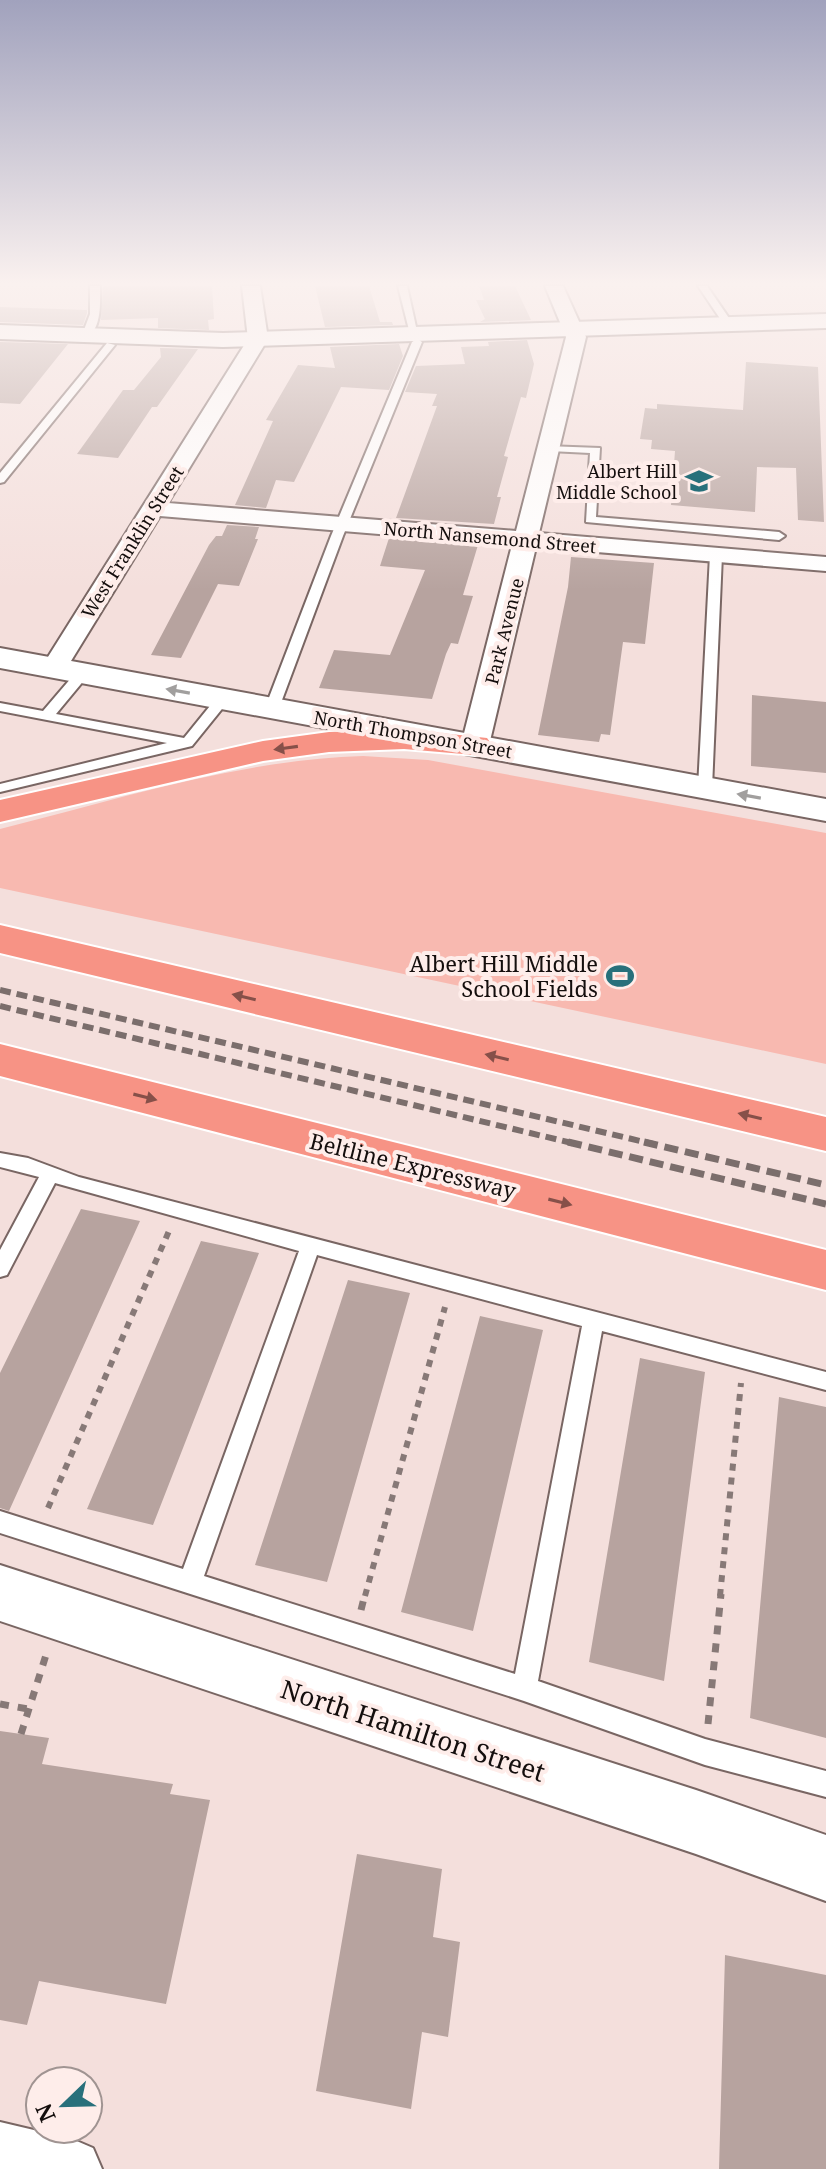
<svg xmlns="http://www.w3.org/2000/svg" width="826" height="2169" viewBox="0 0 826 2169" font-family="'Noto Serif',serif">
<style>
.green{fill:#f8b9b0}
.building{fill:#b7a39f}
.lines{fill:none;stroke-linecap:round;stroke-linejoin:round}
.lane-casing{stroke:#796663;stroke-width:4}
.street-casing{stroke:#796663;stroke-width:4}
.secondary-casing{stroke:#796663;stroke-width:4}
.highway-casing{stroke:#fff;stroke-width:4}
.path-far1{stroke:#877977;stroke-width:6;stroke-dasharray:7 7;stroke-linecap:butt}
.path{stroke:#877977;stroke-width:7;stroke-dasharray:9 9;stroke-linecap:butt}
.lane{fill:#fff;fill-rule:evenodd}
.street{fill:#fff;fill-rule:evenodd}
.secondary{fill:#fff;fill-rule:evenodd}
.highway{fill:#f79385;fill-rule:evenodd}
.rail-far1{stroke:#7b6e6c;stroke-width:6;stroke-dasharray:11 6;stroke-linecap:butt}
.rail{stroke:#7b6e6c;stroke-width:7;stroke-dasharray:14 7;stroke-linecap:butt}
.oneway{fill:#a19f9e}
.oneway2{fill:#865049}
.labels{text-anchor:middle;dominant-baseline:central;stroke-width:8;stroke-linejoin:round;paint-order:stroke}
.far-poi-label{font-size:18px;fill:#140e0d;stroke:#feedea;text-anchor:end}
.far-street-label{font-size:18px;fill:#140e0d;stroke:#feedea}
.poi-label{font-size:22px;fill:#140e0d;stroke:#feedea;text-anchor:end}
.street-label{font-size:22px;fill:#140e0d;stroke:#feedea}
.near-street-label{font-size:26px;fill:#140e0d;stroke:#feedea}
</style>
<rect width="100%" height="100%" fill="#f4dfdc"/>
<path class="green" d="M 363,756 L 428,760 L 826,833 L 826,1064 L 0,888 L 0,829 C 120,799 239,760 363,756 Z"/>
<path class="building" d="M 103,286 L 212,286 L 214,319 L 208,320 L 209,330 L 158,328 L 158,318 L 101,320 Z
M 315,286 L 369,286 L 380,322 L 392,322 L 393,325 L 325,327 Z
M 479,286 L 515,286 L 531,320 L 480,322 L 485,319 L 476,300 L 484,300 Z
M 0,307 L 87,310 L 87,313 L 83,325 L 0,322 Z
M 527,340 L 534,364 L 526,398 L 521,397 L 504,456 L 508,457 L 497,497 L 501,497 L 494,524 L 396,518 L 437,406 L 432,406 L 437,394 L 405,392 L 416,366 L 465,364 L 461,347 L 489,346 L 488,342 Z
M 0,342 L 68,344 L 20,404 L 0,403 Z
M 399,344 L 403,356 L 389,390 L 341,387 L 294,482 L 276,480 L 266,508 L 235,505 L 273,421 L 266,420 L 298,365 L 335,368 L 330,347 Z
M 160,348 L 198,349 L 157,407 L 152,407 L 118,458 L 77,454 L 123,390 L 134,390 L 161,357 Z
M 746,362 L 818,367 L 824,522 L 798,520 L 796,468 L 757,467 L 755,512 L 671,505 L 675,451 L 651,449 L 652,440 L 640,439 L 645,408 L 657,409 L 657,404 L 743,410 Z
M 227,525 L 259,527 L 255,539 L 258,539 L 239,586 L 218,584 L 181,658 L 151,655 L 209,545 L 216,536 L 222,536 Z
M 389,538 L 478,545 L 463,595 L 473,596 L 458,644 L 451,643 L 446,654 L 432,699 L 319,688 L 334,650 L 390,655 L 425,570 L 380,566 Z
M 571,557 L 654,563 L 645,644 L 623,642 L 610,735 L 601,734 L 599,742 L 538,735 L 568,587 Z
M 752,695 L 826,702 L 826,773 L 751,766 Z
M 81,1209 L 140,1221 L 9,1511 L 0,1508 L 0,1373 Z
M 201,1241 L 259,1253 L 153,1525 L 87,1509 Z
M 348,1280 L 410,1293 L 327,1582 L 255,1565 Z
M 480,1316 L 543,1330 L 473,1631 L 401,1612 Z
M 640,1358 L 705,1372 L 664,1681 L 589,1662 Z
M 779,1397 L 826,1407 L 826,1738 L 750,1718 Z
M 0,1731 L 49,1738 L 42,1764 L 173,1784 L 170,1794 L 210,1800 L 166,2004 L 39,1981 L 27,2025 L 0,2020 Z
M 357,1854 L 442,1869 L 433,1937 L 460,1942 L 448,2037 L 422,2032 L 411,2109 L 316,2091 Z
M 725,1955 L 826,1975 L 826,2169 L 719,2169 Z"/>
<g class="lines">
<g class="lane-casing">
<path id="lane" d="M 90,286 L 100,286 C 100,304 102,327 87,338 L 82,335 L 90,314 Z
M 398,286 L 407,286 L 418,336 L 410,334 Z
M 698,286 L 707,286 L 733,324 L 731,326 L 725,326 Z
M 417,339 L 422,342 L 343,536 L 279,708 L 272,712 L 267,711 L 265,708 L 331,536 L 412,342 Z
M 107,343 L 115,345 L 4,482 L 0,483 L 0,473 Z
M 546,446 L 600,448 L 596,517 L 779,532 L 785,536 L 779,540 L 586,522 L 590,453 L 550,451 L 545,448 Z
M 716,551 L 722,555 L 712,788 L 705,792 L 698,788 L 710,555 Z
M 83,669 L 90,673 L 56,714 L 184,738 L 218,696 L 228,696 L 230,699 L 192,746 L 0,792 L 0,784 L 167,743 L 0,711 L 0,703 L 43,711 L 78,670 Z
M 0,1153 L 28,1158 L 79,1177 L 826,1372 L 826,1390 L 602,1331 L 538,1681 L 705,1739 L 826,1771 L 826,1797 L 705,1765 L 524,1701 L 0,1533 L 0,1511 L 183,1569 L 299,1251 L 55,1183 L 7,1275 L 0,1277 L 0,1250 L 39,1177 L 0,1167 ZM 317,1255 L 582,1326 L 515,1674 L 204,1576 Z"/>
</g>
<g class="street-casing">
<path id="street" d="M 242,286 L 260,286 L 268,339 L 168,503 L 516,531 L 566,337 L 545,286 L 563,286 L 586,337 L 539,533 L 826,557 L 826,571 L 536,547 L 489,745 L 485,751 L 475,754 L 465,751 L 461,745 L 512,545 L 160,516 L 63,674 L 45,674 L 41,668 L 248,339 Z
M 0,2122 L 72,2139 L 93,2148 L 102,2169 L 0,2169 Z"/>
</g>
<g class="secondary-casing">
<path id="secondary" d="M 826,314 L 826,328 L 223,347 L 0,339 L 0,325 L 223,333 Z
M 0,648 L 826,799 L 826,821 L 0,668 Z
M 0,1565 L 696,1790 L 826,1835 L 826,1901 L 696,1854 L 0,1621 Z"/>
</g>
<g class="highway-casing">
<path id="highway" d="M 404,729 L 487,738 L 492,745 L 487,752 L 475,755 L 404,749 L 329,752 L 263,761 L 0,822 L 0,800 L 263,741 L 329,732 Z
M 0,925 L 826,1117 L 826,1151 L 0,953 Z
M 0,1044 L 826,1250 L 826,1290 L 0,1076 Z"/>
</g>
<path class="path-far1" d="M 48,1508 L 169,1231
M 365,1596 L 445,1307
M 720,1596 L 741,1383"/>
<path class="path" d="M 361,1610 L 365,1594
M 0,1704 L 28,1709
M 708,1724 L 721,1594
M 21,1734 L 46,1655"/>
<use href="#lane" class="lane"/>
<use href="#street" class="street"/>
<use href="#secondary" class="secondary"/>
<use href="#highway" class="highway"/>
<path class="rail-far1" d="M 0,990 L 653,1144
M 0,1006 L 576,1144"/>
<path class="rail" d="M 568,1142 L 826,1204
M 644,1142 L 826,1185"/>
</g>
<defs><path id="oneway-solid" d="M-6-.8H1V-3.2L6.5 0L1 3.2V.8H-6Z" transform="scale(2)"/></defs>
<g class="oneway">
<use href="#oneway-solid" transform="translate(178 691) rotate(-170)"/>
<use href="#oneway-solid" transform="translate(749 796) rotate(-170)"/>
</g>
<g class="oneway2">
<use href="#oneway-solid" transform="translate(286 748) rotate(172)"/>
<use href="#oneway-solid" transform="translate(244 997) rotate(-167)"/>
<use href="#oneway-solid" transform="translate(497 1057) rotate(-167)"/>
<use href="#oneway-solid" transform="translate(145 1097) rotate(14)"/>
<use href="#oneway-solid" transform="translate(750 1116) rotate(-167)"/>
<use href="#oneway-solid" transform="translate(560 1202) rotate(14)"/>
</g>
<linearGradient id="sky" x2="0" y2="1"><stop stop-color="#a1a2bd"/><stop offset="0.48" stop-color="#faf1ef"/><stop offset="1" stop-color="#faf1ef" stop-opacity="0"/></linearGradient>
<rect width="826" height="590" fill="url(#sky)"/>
<defs>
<g id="school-bare" transform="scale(2.16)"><path d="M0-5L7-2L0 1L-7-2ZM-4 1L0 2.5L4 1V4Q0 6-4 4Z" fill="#28707b" stroke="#feedea" stroke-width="2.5" paint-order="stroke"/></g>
<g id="stadium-bare" transform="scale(2.16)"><path d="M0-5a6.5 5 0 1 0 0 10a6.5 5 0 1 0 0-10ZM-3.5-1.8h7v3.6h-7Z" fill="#28707b" stroke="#feedea" stroke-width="2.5" paint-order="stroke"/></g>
</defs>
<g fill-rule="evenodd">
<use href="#school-bare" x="699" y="481"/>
<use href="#stadium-bare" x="620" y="976"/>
</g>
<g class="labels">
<g class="far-poi-label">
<text x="677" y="471">Albert Hill<tspan x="677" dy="21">Middle School</tspan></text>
</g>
<g class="far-street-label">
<text transform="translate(490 537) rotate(5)">North Nansemond Street</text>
<text transform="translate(132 542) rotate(-58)">West Franklin Street</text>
<text transform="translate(504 631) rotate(-76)">Park Avenue</text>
<text transform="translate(413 734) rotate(10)">North Thompson Street</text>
</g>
<g class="poi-label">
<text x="598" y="963">Albert Hill Middle<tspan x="598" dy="25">School Fields</tspan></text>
</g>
<g class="street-label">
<text transform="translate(413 1165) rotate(14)">Beltline Expressway</text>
</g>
<g class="near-street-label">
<text transform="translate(413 1730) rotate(18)">North Hamilton Street</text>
</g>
</g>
<g transform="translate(64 2105) rotate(247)"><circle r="38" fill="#feedea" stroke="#a09492" stroke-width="2"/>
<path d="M0-6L14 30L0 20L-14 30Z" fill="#28707b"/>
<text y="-12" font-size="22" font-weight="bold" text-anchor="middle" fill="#140e0d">N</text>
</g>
</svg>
